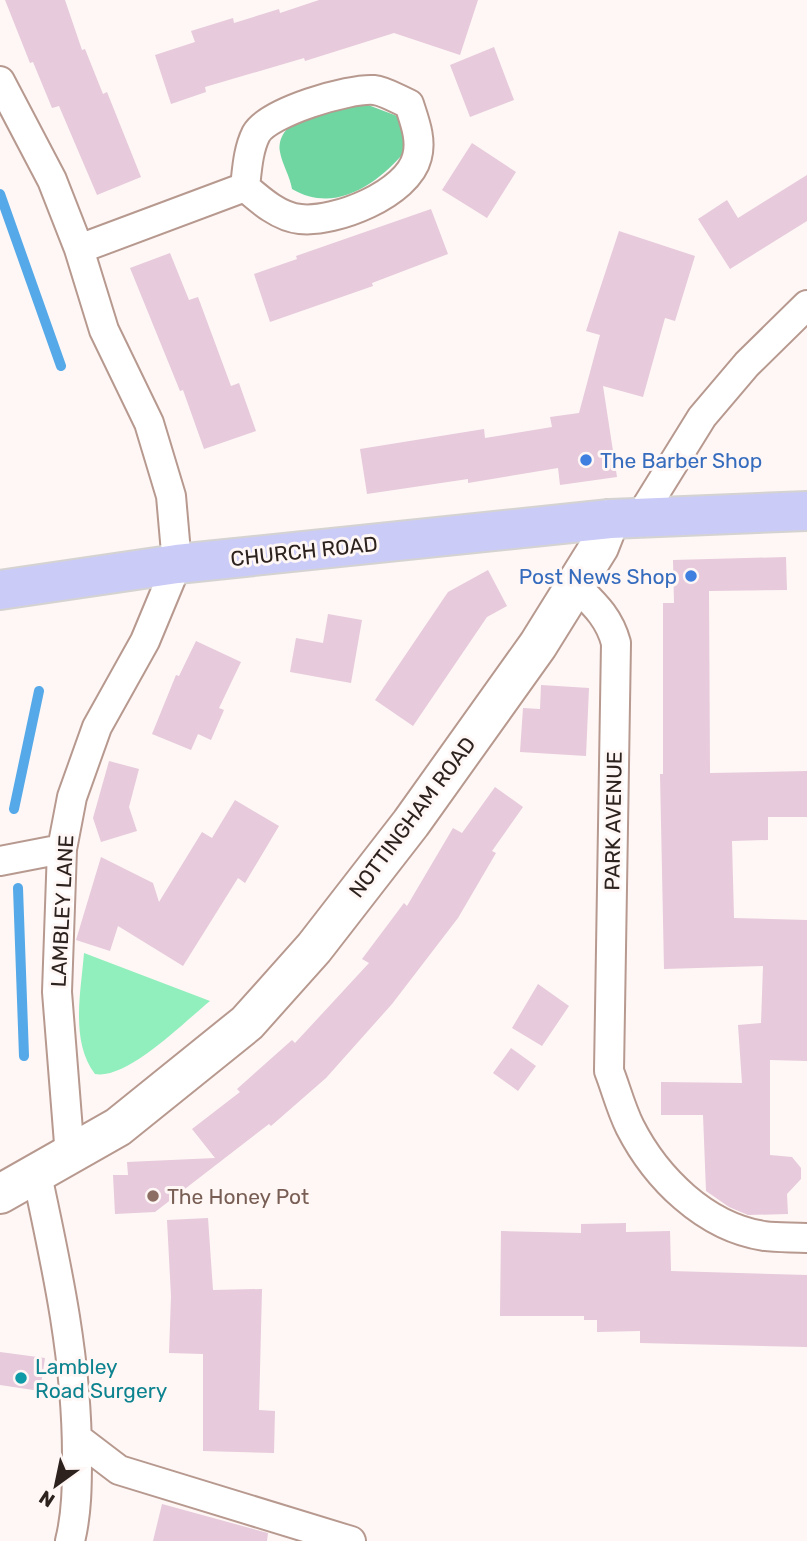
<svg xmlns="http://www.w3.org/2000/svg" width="807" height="1541" viewBox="0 0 807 1541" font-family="Rubik,sans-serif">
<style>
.green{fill:#90efbc}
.forest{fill:#6fd6a1}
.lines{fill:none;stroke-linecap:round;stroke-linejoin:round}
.stream{stroke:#55a9e8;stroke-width:10}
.building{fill:#e7cadb}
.street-casing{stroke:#b7998f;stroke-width:32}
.secondary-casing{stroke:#b7998f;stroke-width:42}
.primary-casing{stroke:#d5d3d2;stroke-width:42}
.street{stroke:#fff;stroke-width:28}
.secondary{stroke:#fff;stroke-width:38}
.primary{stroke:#cacbf7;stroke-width:38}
.shop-dot{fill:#3f7fe0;stroke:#fef7f5;stroke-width:2.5}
.education-dot{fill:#8d6e63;stroke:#fef7f5;stroke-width:2.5}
.culture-dot{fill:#0f9aa8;stroke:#fef7f5;stroke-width:2.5}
.labels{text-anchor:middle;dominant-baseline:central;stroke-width:6;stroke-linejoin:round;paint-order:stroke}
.shop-label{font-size:21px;fill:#366cbe;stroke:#fef7f5;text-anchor:start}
.street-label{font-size:21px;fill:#2d221d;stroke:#fef7f5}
.education-label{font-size:21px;fill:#785e54;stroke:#fef7f5;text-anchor:start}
.culture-label{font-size:21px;fill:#0d838f;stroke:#fef7f5;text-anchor:start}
</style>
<rect width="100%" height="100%" fill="#fef7f5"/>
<path class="green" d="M 84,953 L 210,1001 C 184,1022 127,1080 95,1074 C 70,1041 81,992 84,953 Z"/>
<path class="forest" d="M 355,100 L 397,116 L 407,149 C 379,183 336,215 292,189 C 290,176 282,164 280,152 C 275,117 330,109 355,100 Z"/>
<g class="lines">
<path class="stream" d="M 0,194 L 61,366
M 14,809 L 39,691
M 18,888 L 24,1056"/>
</g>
<path class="building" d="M 5,0 L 65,0 L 82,50 L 85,49 L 103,94 L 107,92 L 141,177 L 97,195 L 59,106 L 52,108 L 33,62 L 30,63 Z
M 319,0 L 478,0 L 460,55 L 394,33 L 305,61 L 304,58 L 205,87 L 206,92 L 171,104 L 155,55 L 195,42 L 191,31 L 233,18 L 234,23 L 279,9 L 280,13 Z
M 494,47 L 514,100 L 470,117 L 450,65 Z
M 472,143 L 516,172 L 487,218 L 442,190 Z
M 807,175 L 807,221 L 730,269 L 698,219 L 727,200 L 738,218 Z
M 431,209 L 448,254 L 372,283 L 373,286 L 270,322 L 254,274 L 297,259 L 296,256 Z
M 619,231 L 695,256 L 675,321 L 665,318 L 643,397 L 603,386 L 617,477 L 560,485 L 558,468 L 468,483 L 468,479 L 367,494 L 360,449 L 484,429 L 485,438 L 552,427 L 550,417 L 579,413 L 600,335 L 586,331 Z
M 170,253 L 189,300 L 198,297 L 231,386 L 239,383 L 256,431 L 204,449 L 183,390 L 180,391 L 130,268 Z
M 786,557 L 787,590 L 709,591 L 710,773 L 807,771 L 807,817 L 768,817 L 768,840 L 732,841 L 734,918 L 807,920 L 807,1061 L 770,1060 L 770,1155 L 792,1157 L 801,1168 L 801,1179 L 787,1194 L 788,1214 L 748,1215 L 729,1207 L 706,1191 L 703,1115 L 661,1115 L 661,1082 L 742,1083 L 738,1025 L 761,1023 L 763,966 L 664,969 L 660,774 L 663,774 L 663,603 L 674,603 L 673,560 Z
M 488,570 L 507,606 L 487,617 L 413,726 L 375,700 L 448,592 Z
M 328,614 L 362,620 L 351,683 L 290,672 L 296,638 L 323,643 Z
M 196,641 L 241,662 L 219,708 L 224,710 L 211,740 L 198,734 L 191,750 L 152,734 L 176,675 L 179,676 Z
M 541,685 L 589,688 L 586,756 L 520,752 L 523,708 L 540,709 Z
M 109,761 L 139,769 L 129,807 L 137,831 L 101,842 L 93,818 Z
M 495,787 L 523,807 L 492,851 L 496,853 L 458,918 L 392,1004 L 326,1078 L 271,1126 L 269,1124 L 155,1212 L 115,1214 L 113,1175 L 128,1175 L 127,1162 L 215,1158 L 192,1129 L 240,1092 L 237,1089 L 292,1040 L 295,1043 L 369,963 L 362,959 L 404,903 L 407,906 L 453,828 L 462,833 Z
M 235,800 L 279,826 L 245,883 L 238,878 L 183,966 L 118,926 L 110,951 L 76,940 L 101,857 L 153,883 L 159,902 L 202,832 L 212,838 Z
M 538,984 L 569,1006 L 542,1046 L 512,1028 Z
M 511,1048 L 536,1066 L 518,1091 L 493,1073 Z
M 208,1218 L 213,1290 L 262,1289 L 259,1410 L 275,1411 L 274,1453 L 203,1451 L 203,1354 L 169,1353 L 171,1296 L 167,1220 Z
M 626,1223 L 626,1232 L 670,1231 L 671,1271 L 807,1275 L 807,1347 L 640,1343 L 640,1331 L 597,1332 L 597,1320 L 584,1320 L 584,1316 L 500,1316 L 501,1231 L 581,1233 L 581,1224 Z
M 0,1352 L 45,1358 L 40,1391 L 0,1385 Z
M 162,1504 L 268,1533 L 267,1541 L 153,1541 Z"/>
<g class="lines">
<g class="street-casing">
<path id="street" d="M 0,81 L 52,180 L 79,249 L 104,330 L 149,423 L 171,496 L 177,564 L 145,641 L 97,727 L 72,797 L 62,849 L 57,992 L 70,1156
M 79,249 L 245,187 C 247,170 248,150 256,134 C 268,112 349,88 374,90 C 385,91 399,100 409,104 C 414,120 422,139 417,157 C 408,194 335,223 300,219 C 279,217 260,200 245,187
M 640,517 L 702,417 L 747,364 L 807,305
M 576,586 C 594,604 609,617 616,643 L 609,1071 C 616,1089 621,1109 630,1127 C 656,1178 705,1227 764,1236 C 778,1238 793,1237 807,1238
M 0,861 L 62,849
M 37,1175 C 57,1268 77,1359 77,1456 C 77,1484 77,1513 70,1541
M 77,1438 L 119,1470 L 351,1541"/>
</g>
<g class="secondary-casing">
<path id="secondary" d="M 0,1194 L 118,1127 L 247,1023 L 314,948 L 411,823 L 538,645 L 599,547 L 610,519"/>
</g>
<g class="primary-casing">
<path id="primary" d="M 0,590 L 177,564 L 610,519 L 807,511"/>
</g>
<use href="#street" class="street"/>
<use href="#secondary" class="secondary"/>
<use href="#primary" class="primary"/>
</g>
<g class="shop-dot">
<circle cx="586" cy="460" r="7"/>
<circle cx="691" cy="576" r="7"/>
</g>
<circle class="education-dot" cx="153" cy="1196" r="7"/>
<circle class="culture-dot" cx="21" cy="1378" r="7"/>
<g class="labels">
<g class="shop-label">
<text x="600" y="460">The Barber Shop</text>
<text x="677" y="576" text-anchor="end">Post News Shop</text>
</g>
<g class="street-label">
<text transform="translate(304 551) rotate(-6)">CHURCH ROAD</text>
<text transform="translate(412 817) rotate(-53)">NOTTINGHAM ROAD</text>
<text transform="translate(613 821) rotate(-89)">PARK AVENUE</text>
<text transform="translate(62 911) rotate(-87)">LAMBLEY LANE</text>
</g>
<g class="education-label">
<text x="167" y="1196">The Honey Pot</text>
</g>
<g class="culture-label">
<text x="35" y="1366">Lambley<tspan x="35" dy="24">Road Surgery</tspan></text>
</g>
</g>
<g transform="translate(56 1485) rotate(213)" stroke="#fef7f5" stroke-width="5" paint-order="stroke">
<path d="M0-5L12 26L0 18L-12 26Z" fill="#2d221d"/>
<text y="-10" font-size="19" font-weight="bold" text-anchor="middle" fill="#2d221d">N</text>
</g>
</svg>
